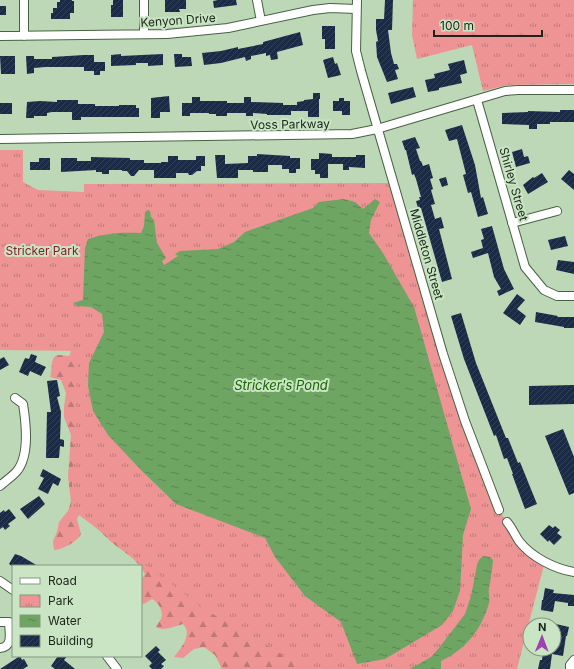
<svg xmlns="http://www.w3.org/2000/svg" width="574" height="669" viewBox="0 0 574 669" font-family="Inter,sans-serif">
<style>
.forest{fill:url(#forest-firs)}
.park{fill:url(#park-tufts)}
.pitch{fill:#ee9494}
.water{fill:url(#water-ripples)}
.building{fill:url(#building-hatch)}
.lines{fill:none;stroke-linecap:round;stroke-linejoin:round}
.minor-casing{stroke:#496145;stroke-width:10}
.minor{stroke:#fff;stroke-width:8}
.labels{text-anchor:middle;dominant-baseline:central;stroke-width:4;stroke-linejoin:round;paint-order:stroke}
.street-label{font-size:12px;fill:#1b2519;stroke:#c9e5c4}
.park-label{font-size:12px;fill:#881e29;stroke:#c9e5c4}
.water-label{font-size:13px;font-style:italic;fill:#1b6505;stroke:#c9e5c4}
</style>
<defs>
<pattern id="forest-firs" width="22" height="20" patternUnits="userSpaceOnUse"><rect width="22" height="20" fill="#ee9494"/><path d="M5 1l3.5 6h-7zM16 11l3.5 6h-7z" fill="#c07978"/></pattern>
<pattern id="park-tufts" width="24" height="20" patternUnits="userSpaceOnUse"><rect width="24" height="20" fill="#ee9494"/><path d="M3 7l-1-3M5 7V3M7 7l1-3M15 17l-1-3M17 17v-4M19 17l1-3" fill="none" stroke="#c07978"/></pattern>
<pattern id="water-ripples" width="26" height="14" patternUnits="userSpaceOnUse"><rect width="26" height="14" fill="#6ea563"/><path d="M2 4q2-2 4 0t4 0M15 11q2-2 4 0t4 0" fill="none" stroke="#5a8651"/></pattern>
<pattern id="building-hatch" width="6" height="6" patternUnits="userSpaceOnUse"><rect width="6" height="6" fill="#1b2b46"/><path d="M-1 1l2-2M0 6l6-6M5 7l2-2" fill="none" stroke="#334157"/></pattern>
</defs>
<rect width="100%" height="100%" fill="#bcd8b7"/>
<path class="forest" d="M 50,319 L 372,669 L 222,669 L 215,655 L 204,647 L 194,649 L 183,658 L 174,657 C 181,648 193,635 183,624 C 174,626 164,632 156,627 C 157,625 160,621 161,619 C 164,611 158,602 152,599 L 144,604 L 141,603 L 141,580 L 145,574 C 134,554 119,551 104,535 C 97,528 90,522 83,515 L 79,515 L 77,519 L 81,534 C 78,541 62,550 54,550 L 53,541 L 57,532 L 59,522 L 68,511 L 71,502 L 68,477 L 71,435 L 64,417 L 64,407 L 66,393 L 61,380 L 50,377 C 53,371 49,355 59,355 C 62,355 65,356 69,356 L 71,352 Z"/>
<path class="park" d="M 413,0 L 574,0 L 574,84 L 507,85 L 483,91 L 472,45 L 417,59 L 412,35 Z
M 0,150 L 23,150 L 23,182 L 38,190 L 84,192 L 84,184 L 393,183 L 443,354 L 499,510 L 519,541 L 545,561 L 517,669 L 307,669 L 204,609 L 71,509 L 78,351 L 0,350 Z"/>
<path class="pitch" d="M 446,16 L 451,39 L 437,42 L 432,19 Z"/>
<path class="water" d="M 344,199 L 355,202 L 363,209 L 375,199 L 380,202 L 371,220 L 369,233 L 383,253 L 414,307 L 471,509 L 463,535 L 460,591 L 453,611 L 442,625 L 385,659 L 357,664 L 341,622 L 305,596 L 275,557 L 265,538 L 176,504 L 141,470 L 108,435 L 93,411 L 88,386 L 89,363 L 104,332 L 102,314 L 91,307 L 77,306 L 73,303 L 83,300 L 85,248 L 88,239 C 106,233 122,232 141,233 L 144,226 L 145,212 L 148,210 L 150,211 L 151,217 L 154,220 L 157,243 L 166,258 L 162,261 L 164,265 L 178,256 L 175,254 L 180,251 L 218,249 L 234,242 L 245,232 L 313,208 L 319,202 Z
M 483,556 L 490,557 L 493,560 C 492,570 491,578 489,588 C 488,593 490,598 489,603 C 482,629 465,650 441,661 L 441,669 L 410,669 L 431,657 L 439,648 L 465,614 L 471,596 L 477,565 L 479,560 Z"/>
<path class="building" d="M 60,0 L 72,0 L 72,1 L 74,1 L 74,13 L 70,13 L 70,19 L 51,19 L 51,13 L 53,13 L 53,8 L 57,8 L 57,2 L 60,2 Z
M 113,0 L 123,0 L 123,17 L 111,17 L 111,5 L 113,5 Z
M 165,0 L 186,0 L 186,9 L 179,9 L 180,12 L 165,12 Z
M 218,0 L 236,0 L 237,5 L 214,8 L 213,1 Z
M 385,0 L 393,0 L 392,30 L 388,30 L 391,53 L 394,64 L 397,64 L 399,69 L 395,70 L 398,79 L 387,82 L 377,57 L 376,42 L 378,41 L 376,30 L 376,19 L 384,19 Z
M 0,6 L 6,6 L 6,15 L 0,15 Z
M 322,26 L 335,26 L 335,49 L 325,49 L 325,39 L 322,39 Z
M 300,32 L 303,45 L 277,52 L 278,59 L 271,60 L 270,55 L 266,56 L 266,53 L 251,56 L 251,59 L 246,61 L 245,57 L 221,63 L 204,65 L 202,53 L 221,51 L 238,47 L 238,49 L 263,44 L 263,42 Z
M 121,54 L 121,56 L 163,54 L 163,65 L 148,66 L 148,63 L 136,63 L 136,65 L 111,66 L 111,55 Z
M 174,54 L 182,54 L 182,57 L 191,57 L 192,66 L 175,67 Z
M 84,55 L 94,55 L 94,62 L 105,62 L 105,71 L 100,71 L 100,75 L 94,75 L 94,71 L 84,71 L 84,67 L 45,67 L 34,68 L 34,73 L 27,74 L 26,56 L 34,56 L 34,59 L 52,59 L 52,57 Z
M 0,56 L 15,56 L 15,74 L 1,74 Z
M 333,57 L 335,64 L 337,63 L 341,75 L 328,78 L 323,60 Z
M 464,60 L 467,73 L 460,75 L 462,83 L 439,88 L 439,90 L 428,92 L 425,80 L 435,78 L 434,74 L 450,70 L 448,64 Z
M 413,87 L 416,97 L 391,104 L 388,93 Z
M 313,93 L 320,93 L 320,99 L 319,99 L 319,117 L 308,117 L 308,111 L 291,111 L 291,115 L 267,115 L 267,114 L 253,113 L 253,116 L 246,116 L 246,113 L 227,113 L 227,116 L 216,116 L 216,114 L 209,114 L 209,113 L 190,113 L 190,116 L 182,116 L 182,103 L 192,103 L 192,97 L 200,97 L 200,101 L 227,101 L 227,103 L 244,103 L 244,97 L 251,97 L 251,102 L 283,103 L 283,105 L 297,105 L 297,102 L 304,101 L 304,100 L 313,99 Z
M 169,96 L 170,112 L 160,112 L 160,118 L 151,118 L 151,98 Z
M 339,98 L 344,98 L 344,101 L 350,101 L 350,115 L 342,115 L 342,111 L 333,111 L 333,101 L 339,101 Z
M 57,100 L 78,100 L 78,104 L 95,104 L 95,106 L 119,106 L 119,105 L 136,105 L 136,108 L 139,108 L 139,117 L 81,117 L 81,120 L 72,120 L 72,112 L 52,112 L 47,113 L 47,116 L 34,116 L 34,118 L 26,118 L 27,102 L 40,101 L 57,102 Z
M 0,103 L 12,103 L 12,114 L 0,114 Z
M 560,110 L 574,110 L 574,122 L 550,122 L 550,124 L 537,124 L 537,129 L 529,129 L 529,125 L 502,124 L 502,113 L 528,112 L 528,111 L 560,112 Z
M 462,125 L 475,165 L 481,198 L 483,197 L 488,214 L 478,217 L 471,192 L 468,193 L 463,175 L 466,174 L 457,139 L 449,141 L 445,130 Z
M 415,137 L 420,148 L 416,149 L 420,161 L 421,161 L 423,166 L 429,164 L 433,178 L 430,179 L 433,189 L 431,190 L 435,204 L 431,205 L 435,219 L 441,217 L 444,228 L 439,229 L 452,279 L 442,282 L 421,208 L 418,208 L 416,201 L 420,200 L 419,197 L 421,197 L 416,179 L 414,174 L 412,175 L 406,150 L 405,150 L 402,141 Z
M 522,149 L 524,157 L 528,156 L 530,163 L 516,167 L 512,152 Z
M 319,153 L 332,154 L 332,157 L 356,157 L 356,155 L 365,155 L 365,168 L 349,167 L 349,170 L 343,170 L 343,164 L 328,164 L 328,178 L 320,178 L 320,174 L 315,174 L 315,170 L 311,170 L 311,159 L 319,159 Z
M 257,154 L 290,156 L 290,158 L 300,158 L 300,169 L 296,169 L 296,173 L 289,173 L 289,169 L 282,169 L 282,165 L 268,165 L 268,172 L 253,172 L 253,170 L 238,170 L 238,178 L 217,178 L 215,155 L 225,155 L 225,164 L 248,163 L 248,156 L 257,156 Z
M 168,156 L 178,156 L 178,160 L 196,160 L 196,156 L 205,156 L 205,166 L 201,166 L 201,171 L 197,171 L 192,175 L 189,175 L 188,173 L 176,173 L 176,178 L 154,178 L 154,170 L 139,170 L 134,176 L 131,176 L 127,171 L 122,171 L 122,170 L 109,170 L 109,174 L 102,174 L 102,172 L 96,172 L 96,170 L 61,172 L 61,158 L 77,158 L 77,161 L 91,161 L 91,157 L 130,158 L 130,160 L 144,160 L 144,163 L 161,163 L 161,162 L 168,162 Z
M 39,158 L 50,158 L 50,170 L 30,170 L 30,162 L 39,162 Z
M 569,170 L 574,174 L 574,190 L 561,179 Z
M 542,173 L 548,182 L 528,194 L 523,185 L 533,177 L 534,178 Z
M 446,177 L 448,185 L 442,187 L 439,179 Z
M 492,226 L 504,269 L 514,289 L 499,296 L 497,291 L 501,289 L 494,277 L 488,253 L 473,258 L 471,252 L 483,248 L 481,240 L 484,239 L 481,229 Z
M 565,236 L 568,246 L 551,250 L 548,240 Z
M 558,260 L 574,262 L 574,274 L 556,270 Z
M 517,294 L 525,300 L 517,309 L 526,316 L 520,325 L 503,313 Z
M 536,312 L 558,316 L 557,317 L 574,317 L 574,328 L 564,328 L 564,327 L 535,322 Z
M 461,313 L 476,363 L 506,438 L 508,438 L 518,463 L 520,462 L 537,504 L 525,509 L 512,474 L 513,474 L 507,458 L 504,459 L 496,435 L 494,436 L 464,359 L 451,316 Z
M 31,354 L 37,356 L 35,362 L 46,367 L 41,376 L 30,371 L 28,376 L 19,372 L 25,358 L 29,359 Z
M 4,357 L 9,365 L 0,370 L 0,359 Z
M 57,380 L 60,396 L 57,397 L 61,412 L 60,439 L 64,440 L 64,447 L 60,446 L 59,458 L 46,458 L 47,412 L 51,412 L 47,381 Z
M 574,385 L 574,404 L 529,405 L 529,386 Z
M 563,429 L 574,457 L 574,493 L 569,495 L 545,436 Z
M 43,469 L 61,479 L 58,486 L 53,483 L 48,494 L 38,489 L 44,478 L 40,476 Z
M 39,496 L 45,504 L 28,519 L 20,509 Z
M 9,509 L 16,518 L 8,524 L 10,526 L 5,530 L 3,527 L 0,529 L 0,513 L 4,510 L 5,512 Z
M 549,525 L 553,528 L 555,526 L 560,530 L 557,533 L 562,537 L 554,545 L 549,540 L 548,542 L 540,534 Z
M 15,554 L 21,556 L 38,566 L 12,566 L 9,564 Z
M 545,588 L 554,590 L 553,593 L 574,595 L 574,606 L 568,606 L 568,603 L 555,601 L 553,612 L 541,610 L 542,600 L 543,600 Z
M 556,624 L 569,627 L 567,636 L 566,636 L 563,656 L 552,654 L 550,669 L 538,669 L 540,660 L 542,660 L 543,649 L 554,649 L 554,635 Z
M 156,646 L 160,650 L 158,652 L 166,660 L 161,664 L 164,666 L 161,669 L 152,669 L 149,666 L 152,663 L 145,656 Z
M 20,656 L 22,660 L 24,659 L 28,666 L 23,669 L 0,669 Z
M 58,656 L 67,656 L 64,660 L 75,669 L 55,669 L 51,666 Z"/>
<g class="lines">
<g class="minor-casing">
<path id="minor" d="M 24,0 L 24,36
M 257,0 L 261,21
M 357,0 L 356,51 L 361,71 L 443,354 L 465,421 L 499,510
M 144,34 L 144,0
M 0,36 L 167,34 L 228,28 L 313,10 L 330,8 L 356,9
M 477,100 L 525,267 L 544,290 L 557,296 L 574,296
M 0,139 L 352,134 L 377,129 L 505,91 L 518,90 L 574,90
M 512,223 L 557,211
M 0,486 C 5,481 12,477 17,471 C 30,455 26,423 23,404 L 15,398
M 507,522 C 512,528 515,535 519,541 C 531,557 555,569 574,572
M 0,581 L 13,590
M 0,622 L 9,622 C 9,631 14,647 0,648
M 107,656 L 117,669
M 570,669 L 570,665 L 574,660"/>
</g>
<use href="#minor" class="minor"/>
</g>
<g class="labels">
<g class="street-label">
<text transform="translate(178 20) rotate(-4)">Kenyon Drive</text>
<text transform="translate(290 124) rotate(-1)">Voss Parkway</text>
<text transform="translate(514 184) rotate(74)">Shirley Street</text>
<text transform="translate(427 254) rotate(74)">Middleton Street</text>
</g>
<g class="park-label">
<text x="42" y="250">Stricker Park</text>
</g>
<g class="water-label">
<text x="281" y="385">Stricker's Pond</text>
</g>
</g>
<rect x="12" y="565" width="130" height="92" fill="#c9e5c4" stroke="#839880"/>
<rect x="20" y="578" width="20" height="6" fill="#ffffff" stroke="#839880"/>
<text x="48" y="585" font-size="12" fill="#1b2519">Road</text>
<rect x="20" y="595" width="20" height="12" fill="url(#park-tufts)" stroke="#839880"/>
<text x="48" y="605" font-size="12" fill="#1b2519">Park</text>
<rect x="20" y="615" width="20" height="12" fill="url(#water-ripples)" stroke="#839880"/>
<text x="48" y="625" font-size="12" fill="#1b2519">Water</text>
<rect x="20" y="635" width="20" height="12" fill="url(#building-hatch)" stroke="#839880"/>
<text x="48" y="645" font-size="12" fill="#1b2519">Building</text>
<g transform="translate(542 637) rotate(1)"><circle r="19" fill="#c9e5c4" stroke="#839880"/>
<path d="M0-3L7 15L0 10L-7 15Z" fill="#9c43af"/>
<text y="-6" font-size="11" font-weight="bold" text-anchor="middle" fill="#1b2519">N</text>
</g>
<path d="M434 30v6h108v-6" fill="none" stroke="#1b2519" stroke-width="2"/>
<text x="440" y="30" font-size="12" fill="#1b2519" stroke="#c9e5c4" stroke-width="3" paint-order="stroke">100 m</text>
</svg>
